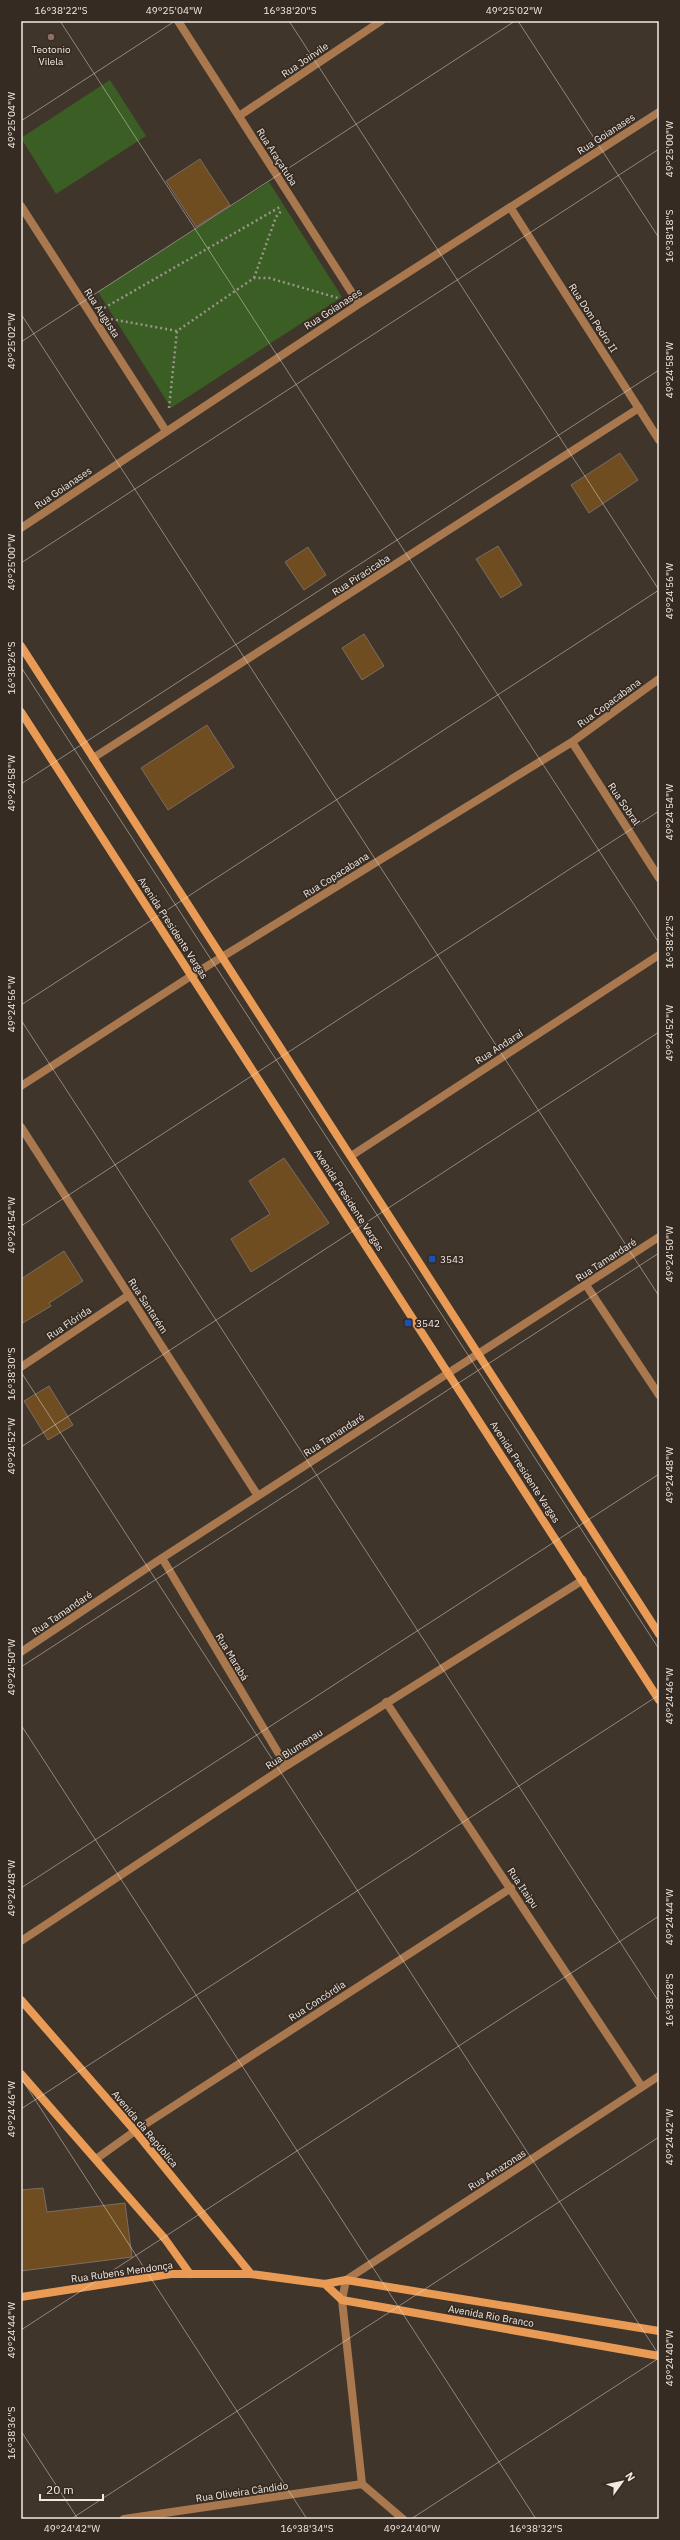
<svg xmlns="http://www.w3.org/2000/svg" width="680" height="2540" viewBox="0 0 680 2540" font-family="'IBM Plex Sans',sans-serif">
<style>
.green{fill:#3a5e23}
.building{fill:#704d21;stroke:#796d62}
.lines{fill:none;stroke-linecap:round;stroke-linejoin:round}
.path{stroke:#9d948c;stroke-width:2.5;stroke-dasharray:2 3;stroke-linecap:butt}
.street{stroke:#a9784e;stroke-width:8}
.secondary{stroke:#e99b55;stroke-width:8}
.ticks{fill:none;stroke:#f1eae3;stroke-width:1;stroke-opacity:0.45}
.education-dot{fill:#8d6e63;stroke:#362b22;stroke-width:1.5}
.transit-dot{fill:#1a4fb4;stroke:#362b22;stroke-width:1.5}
.labels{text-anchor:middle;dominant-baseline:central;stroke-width:3.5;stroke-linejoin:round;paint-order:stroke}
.poi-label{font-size:10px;fill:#f1eae3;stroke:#362b22;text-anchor:start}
.street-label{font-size:10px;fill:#f1eae3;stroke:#362b22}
.neatline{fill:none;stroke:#f1eae3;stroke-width:1.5}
.ticks-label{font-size:10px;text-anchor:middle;fill:#f1eae3}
</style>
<rect width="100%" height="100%" fill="#40352b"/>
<path class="green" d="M 110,80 L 146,136 L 56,194 L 21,138 Z
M 269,182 L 342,297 L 171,408 L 98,292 Z"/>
<path class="building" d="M 200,159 L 230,205 L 196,227 L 166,181 Z
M 620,453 L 638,480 L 589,513 L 571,485 Z
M 498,546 L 522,585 L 501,598 L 476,559 Z
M 308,547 L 326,575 L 304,590 L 285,562 Z
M 364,634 L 384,666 L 362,680 L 342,648 Z
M 207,725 L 234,767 L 168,810 L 141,768 Z
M 284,1158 L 329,1223 L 251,1272 L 231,1239 L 270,1214 L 249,1181 Z
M 64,1251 L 83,1281 L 49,1303 L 51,1306 L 21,1324 L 21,1279 Z
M 49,1386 L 73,1425 L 48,1440 L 24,1401 Z
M 43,2188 L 47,2212 L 125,2203 L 132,2257 L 21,2271 L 21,2190 Z"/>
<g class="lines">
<path class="path" d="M 254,278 L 276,217 L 282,210
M 104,308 L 280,207
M 111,319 L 177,331 L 254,278 L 269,278 L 338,298
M 169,408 L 177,331"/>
<path class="street" d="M 178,21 L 359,304
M 239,116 L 381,21
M 21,206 L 166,431
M 510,207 L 659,440
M 21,528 L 359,304 L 659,112
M 572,742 L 659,878
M 93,758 L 639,408
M 21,1086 L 191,976 L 572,742 L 659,679
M 21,1127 L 258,1496
M 351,1156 L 659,955
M 586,1285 L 659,1395
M 21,1367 L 129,1295
M 162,1558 L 286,1766
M 21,1652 L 162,1558 L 659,1237
M 386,1702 L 642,2087
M 21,1941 L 286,1766 L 583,1580
M 96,2159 L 135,2131 L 511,1888
M 124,2519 L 362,2484
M 403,2519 L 362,2484 L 342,2300 L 346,2280 L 659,2076"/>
<path class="secondary" d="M 21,646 L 659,1634
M 21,712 L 659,1700
M 21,2000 L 135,2131 L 251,2274
M 21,2074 L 165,2239 L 190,2274
M 325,2284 L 342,2300 L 659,2356
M 21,2297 L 171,2274 L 251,2274 L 325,2284 L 346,2280 L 659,2331"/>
</g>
<path class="ticks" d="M 60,21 L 659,943M 289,21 L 659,590M 518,21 L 659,238M 21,121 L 175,21M 21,314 L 659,1296M 21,342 L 515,21M 21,563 L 659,149M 21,667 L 659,1649M 21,784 L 659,370M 21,1005 L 659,590M 21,1020 L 659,2002M 21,1226 L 659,811M 21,1372 L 659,2355M 21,1447 L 659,1032M 21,1667 L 659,1253M 21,1725 L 536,2519M 21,1888 L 659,1474M 21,2078 L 307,2519M 21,2109 L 659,1695M 21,2330 L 659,1916M 21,2431 L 78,2519M 71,2519 L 659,2137M 411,2519 L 659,2358"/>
<circle class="education-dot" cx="51" cy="37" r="4"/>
<g class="transit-dot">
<rect x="428" y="1255" width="8" height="8" rx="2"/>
<rect x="404" y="1319" width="8" height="8" rx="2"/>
</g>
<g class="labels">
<g class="poi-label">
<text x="51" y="49" text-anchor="middle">Teotonio<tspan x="51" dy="12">Vilela</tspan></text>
<text x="440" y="1259">3543</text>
<text x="416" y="1323">3542</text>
</g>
<g class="street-label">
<text transform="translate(305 60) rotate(-34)">Rua Joinvile</text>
<text transform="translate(606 134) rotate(-33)">Rua Goianases</text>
<text transform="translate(277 157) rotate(57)">Rua Araçatuba</text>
<text transform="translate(333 309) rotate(-33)">Rua Goianases</text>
<text transform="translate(102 313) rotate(57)">Rua Augusta</text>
<text transform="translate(593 318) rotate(57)">Rua Dom Pedro II</text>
<text transform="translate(63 488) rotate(-34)">Rua Goianases</text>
<text transform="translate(361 575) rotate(-33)">Rua Piracicaba</text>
<text transform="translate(609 703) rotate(-36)">Rua Copacabana</text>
<text transform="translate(624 804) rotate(56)">Rua Sobral</text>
<text transform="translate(336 875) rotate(-32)">Rua Copacabana</text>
<text transform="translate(173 928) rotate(57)">Avenida Presidente Vargas</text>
<text transform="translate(499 1047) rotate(-33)">Rua Andaraí</text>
<text transform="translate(349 1200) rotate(57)">Avenida Presidente Vargas</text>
<text transform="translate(606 1260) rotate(-33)">Rua Tamandaré</text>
<text transform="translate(148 1306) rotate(57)">Rua Santarém</text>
<text transform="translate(69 1323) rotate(-34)">Rua Flórida</text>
<text transform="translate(334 1435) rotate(-33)">Rua Tamandaré</text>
<text transform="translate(525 1472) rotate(57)">Avenida Presidente Vargas</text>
<text transform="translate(62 1613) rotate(-34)">Rua Tamandaré</text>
<text transform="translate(232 1657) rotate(59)">Rua Marabá</text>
<text transform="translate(294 1749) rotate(-33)">Rua Blumenau</text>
<text transform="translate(523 1888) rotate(56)">Rua Itaipu</text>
<text transform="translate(317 2001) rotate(-33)">Rua Concórdia</text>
<text transform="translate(145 2129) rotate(50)">Avenida da República</text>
<text transform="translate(497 2170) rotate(-33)">Rua Amazonas</text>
<text transform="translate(122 2272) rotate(-8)">Rua Rubens Mendonça</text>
<text transform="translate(491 2316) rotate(10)">Avenida Rio Branco</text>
<text transform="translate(242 2492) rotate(-8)">Rua Oliveira Cândido</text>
</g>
</g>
<rect width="680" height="2540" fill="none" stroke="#362b22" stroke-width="44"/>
<g transform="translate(622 2482) rotate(57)" stroke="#362b22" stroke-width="3" paint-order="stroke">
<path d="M0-3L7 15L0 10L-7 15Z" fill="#f1eae3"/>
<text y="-6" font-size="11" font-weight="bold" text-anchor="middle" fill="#f1eae3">N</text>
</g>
<path d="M40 2494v6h63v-6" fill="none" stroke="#f1eae3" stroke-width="2"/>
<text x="46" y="2494" font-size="12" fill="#f1eae3" stroke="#362b22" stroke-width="3" paint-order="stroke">20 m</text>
<rect x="22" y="22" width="636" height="2496" class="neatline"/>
<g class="ticks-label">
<text x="61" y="14">16°38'22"S</text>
<text x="174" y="14">49°25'04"W</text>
<text x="290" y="14">16°38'20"S</text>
<text x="514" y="14">49°25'02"W</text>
<text transform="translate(11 120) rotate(-90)" y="4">49°25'04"W</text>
<text transform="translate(669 149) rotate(-90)" y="4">49°25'00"W</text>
<text transform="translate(669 236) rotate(-90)" y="4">16°38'18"S</text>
<text transform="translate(11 341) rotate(-90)" y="4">49°25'02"W</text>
<text transform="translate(669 370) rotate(-90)" y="4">49°24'58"W</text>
<text transform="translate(11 562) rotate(-90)" y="4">49°25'00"W</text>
<text transform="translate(669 591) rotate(-90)" y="4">49°24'56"W</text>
<text transform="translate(11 668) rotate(-90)" y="4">16°38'26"S</text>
<text transform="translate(11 783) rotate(-90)" y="4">49°24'58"W</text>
<text transform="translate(669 812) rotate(-90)" y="4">49°24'54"W</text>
<text transform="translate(669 942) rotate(-90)" y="4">16°38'22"S</text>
<text transform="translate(11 1004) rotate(-90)" y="4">49°24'56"W</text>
<text transform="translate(669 1033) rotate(-90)" y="4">49°24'52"W</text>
<text transform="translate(11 1225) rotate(-90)" y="4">49°24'54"W</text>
<text transform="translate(669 1254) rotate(-90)" y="4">49°24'50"W</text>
<text transform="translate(11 1374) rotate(-90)" y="4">16°38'30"S</text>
<text transform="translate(11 1446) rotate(-90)" y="4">49°24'52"W</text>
<text transform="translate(669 1475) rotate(-90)" y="4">49°24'48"W</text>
<text transform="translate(11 1667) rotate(-90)" y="4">49°24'50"W</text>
<text transform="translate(669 1696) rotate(-90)" y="4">49°24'46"W</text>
<text transform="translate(11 1888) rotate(-90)" y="4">49°24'48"W</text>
<text transform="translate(669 1917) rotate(-90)" y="4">49°24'44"W</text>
<text transform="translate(669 2000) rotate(-90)" y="4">16°38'28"S</text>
<text transform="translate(11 2109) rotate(-90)" y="4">49°24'46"W</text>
<text transform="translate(669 2137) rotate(-90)" y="4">49°24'42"W</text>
<text transform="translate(11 2330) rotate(-90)" y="4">49°24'44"W</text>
<text transform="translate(669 2358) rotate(-90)" y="4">49°24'40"W</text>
<text transform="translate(11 2433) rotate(-90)" y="4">16°38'36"S</text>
<text x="72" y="2532">49°24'42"W</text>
<text x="307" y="2532">16°38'34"S</text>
<text x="412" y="2532">49°24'40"W</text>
<text x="536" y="2532">16°38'32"S</text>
</g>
</svg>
